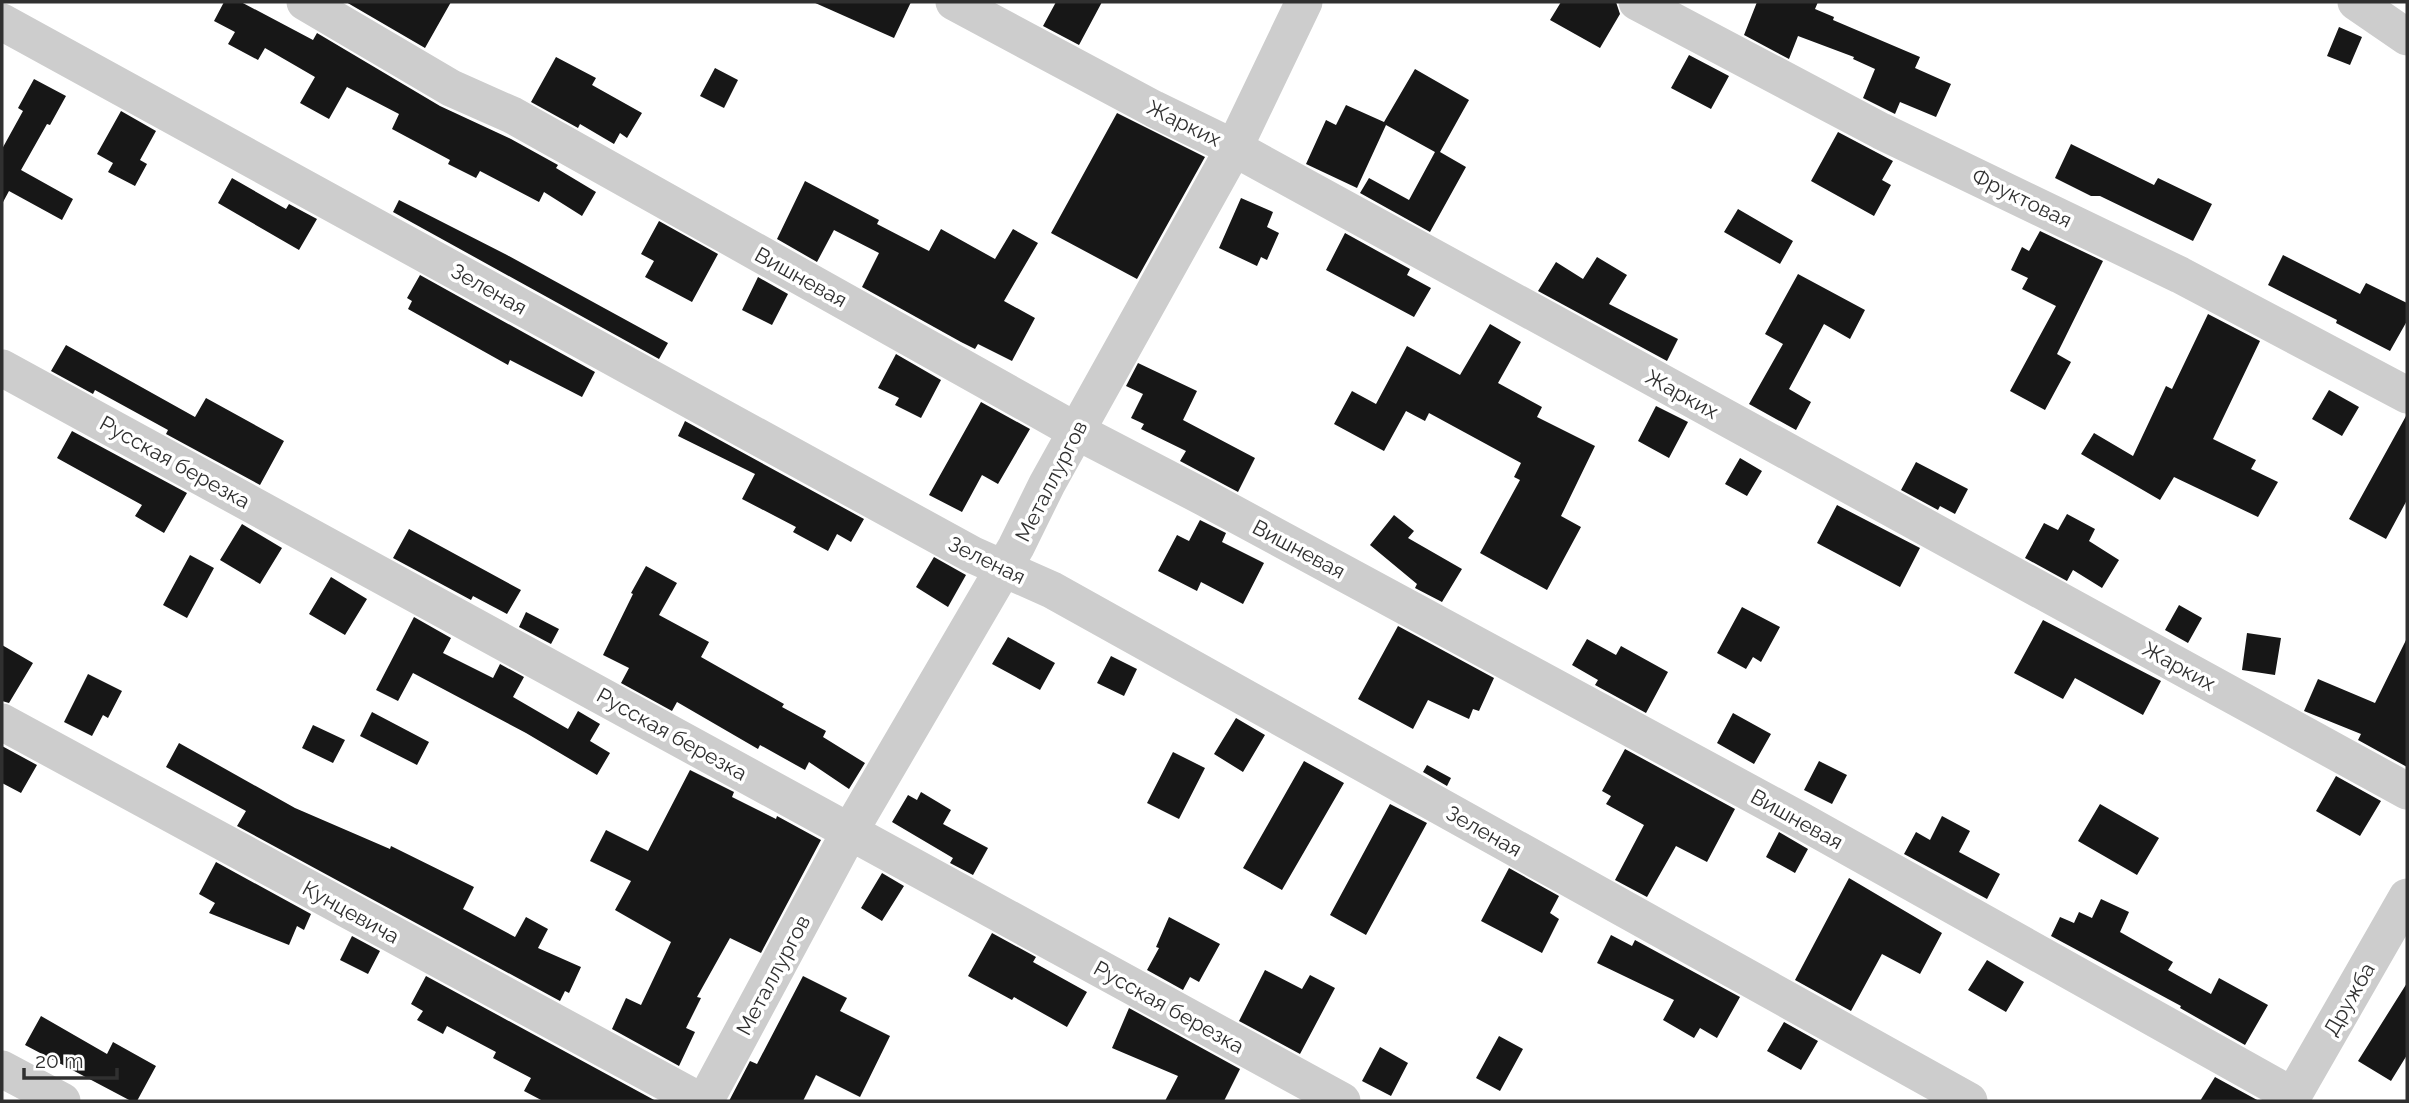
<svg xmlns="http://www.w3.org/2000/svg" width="2409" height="1103" viewBox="0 0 2409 1103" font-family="Raleway,sans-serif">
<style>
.building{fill:#171717}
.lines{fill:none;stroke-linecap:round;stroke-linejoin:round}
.minor{stroke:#cdcdcd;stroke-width:37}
.labels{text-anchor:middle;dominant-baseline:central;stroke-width:7;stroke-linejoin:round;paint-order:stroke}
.street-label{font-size:21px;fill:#303030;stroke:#fff}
</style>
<rect width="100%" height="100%" fill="#fff"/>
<path class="building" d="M 224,2 L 241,2 L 313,40 L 317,33 L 440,106 L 511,139 L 558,165 L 556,168 L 596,192 L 582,216 L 544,192 L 539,202 L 480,171 L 476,178 L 448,164 L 450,160 L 392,129 L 399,114 L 347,87 L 329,119 L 300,103 L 315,77 L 265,48 L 258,60 L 228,44 L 235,32 L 214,21 Z
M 346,2 L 451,2 L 425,48 Z
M 813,2 L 911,2 L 894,38 Z
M 1056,2 L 1102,2 L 1079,45 L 1043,26 Z
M 1561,2 L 1616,2 L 1620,14 L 1600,48 L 1550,20 Z
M 1757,2 L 1818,2 L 1815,9 L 1834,17 L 1833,20 L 1920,57 L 1915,68 L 1951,84 L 1936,117 L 1900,102 L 1895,114 L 1863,98 L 1875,69 L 1853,59 L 1854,57 L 1798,36 L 1789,59 L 1744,35 Z
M 2339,27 L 2362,37 L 2350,65 L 2327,56 Z
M 1689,55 L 1729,76 L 1711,109 L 1671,88 Z
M 556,57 L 596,78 L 592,85 L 642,113 L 627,138 L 620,133 L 614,144 L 580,124 L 578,128 L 531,102 Z
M 715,68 L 738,80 L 724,108 L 700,96 Z
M 1415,69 L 1469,100 L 1440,152 L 1466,167 L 1430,232 L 1360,193 L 1369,178 L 1409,200 L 1435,152 L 1386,125 L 1357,188 L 1306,164 L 1326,120 L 1336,125 L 1346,105 L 1384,122 Z
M 34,79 L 66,96 L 50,125 L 47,124 L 21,170 L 73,199 L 62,220 L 9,191 L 2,204 L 2,149 L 23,111 L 18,108 Z
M 121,111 L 156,131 L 140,160 L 147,164 L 135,186 L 108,172 L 113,163 L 97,154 Z
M 1117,113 L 1205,157 L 1137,279 L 1051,233 Z
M 1838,132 L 1893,161 L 1882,180 L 1891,185 L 1874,216 L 1811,181 Z
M 2071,144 L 2154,185 L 2158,178 L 2212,204 L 2193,241 L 2100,196 L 2091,196 L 2055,178 Z
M 232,178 L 286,209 L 289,204 L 317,219 L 299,250 L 218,203 Z
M 805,181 L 879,220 L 877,224 L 929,251 L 941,229 L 995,259 L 1013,229 L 1038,243 L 1004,301 L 1035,318 L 1012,361 L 978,344 L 975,349 L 961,342 L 862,287 L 879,253 L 834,230 L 817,262 L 777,239 Z
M 1241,198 L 1273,212 L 1267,227 L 1279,233 L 1267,260 L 1261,257 L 1257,266 L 1219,248 Z
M 399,200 L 507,255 L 668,343 L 659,359 L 393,212 Z
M 1738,209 L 1793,241 L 1780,264 L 1724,232 Z
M 659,221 L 718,254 L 692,302 L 645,277 L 654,261 L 641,254 Z
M 2040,231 L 2103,261 L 2057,354 L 2071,362 L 2045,410 L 2010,391 L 2056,306 L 2022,289 L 2028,278 L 2011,270 L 2022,247 L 2029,251 Z
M 1345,233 L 1410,269 L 1407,275 L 1431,288 L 1414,317 L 1326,270 Z
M 2283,255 L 2360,294 L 2366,283 L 2407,303 L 2407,321 L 2390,351 L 2336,323 L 2337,320 L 2268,285 Z
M 1597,257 L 1627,275 L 1609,304 L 1678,339 L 1667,361 L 1538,291 L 1556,262 L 1583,279 Z
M 1798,274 L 1865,310 L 1850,339 L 1824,324 L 1789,389 L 1811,402 L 1796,430 L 1749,404 L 1783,344 L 1765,334 Z
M 420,275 L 595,372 L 582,397 L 510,360 L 508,365 L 408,309 L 412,301 L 407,298 Z
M 758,277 L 788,294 L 772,325 L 742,310 Z
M 2208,314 L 2260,341 L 2213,439 L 2256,460 L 2251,469 L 2278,482 L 2258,517 L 2174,477 L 2160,500 L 2081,454 L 2094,433 L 2133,456 L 2166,386 L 2172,389 Z
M 1490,324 L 1521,342 L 1498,383 L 1542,407 L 1537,417 L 1595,446 L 1561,516 L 1581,527 L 1547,590 L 1480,553 L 1520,480 L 1514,477 L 1521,463 L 1429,413 L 1425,421 L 1406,411 L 1384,451 L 1334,424 L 1352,391 L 1376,404 L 1407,346 L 1460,375 Z
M 66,345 L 195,417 L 206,398 L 284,441 L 260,485 L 166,434 L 168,430 L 95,390 L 93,394 L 51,371 Z
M 896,354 L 941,380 L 921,418 L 895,405 L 899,398 L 878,388 Z
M 1138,363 L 1197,391 L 1183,420 L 1255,458 L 1238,492 L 1180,461 L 1186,451 L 1141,429 L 1144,424 L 1131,418 L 1143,394 L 1126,386 Z
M 2329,390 L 2359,407 L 2342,436 L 2312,419 Z
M 981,402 L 1030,429 L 998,484 L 982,475 L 962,512 L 929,495 Z
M 1656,406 L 1688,422 L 1669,458 L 1638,441 Z
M 2406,416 L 2407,500 L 2386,539 L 2349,519 Z
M 685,421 L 864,519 L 851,542 L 837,534 L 828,551 L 793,532 L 796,527 L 742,499 L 755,474 L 678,436 Z
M 72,431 L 187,493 L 164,533 L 135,516 L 142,505 L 57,458 Z
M 1740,458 L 1762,471 L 1747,496 L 1725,484 Z
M 1916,462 L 1968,489 L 1955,514 L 1940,506 L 1938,510 L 1901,490 Z
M 1837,505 L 1920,548 L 1900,587 L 1817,543 Z
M 2067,514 L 2095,529 L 2089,541 L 2119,560 L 2102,588 L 2073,570 L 2067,581 L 2025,558 L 2044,523 L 2058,530 Z
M 1394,515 L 1414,531 L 1408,538 L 1462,569 L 1442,602 L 1415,588 L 1417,584 L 1370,545 Z
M 1200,520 L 1226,533 L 1222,542 L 1264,563 L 1243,604 L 1201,582 L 1197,591 L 1158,571 L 1177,535 L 1189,541 Z
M 242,524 L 282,548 L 260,584 L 220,560 Z
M 409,529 L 521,590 L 507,614 L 473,596 L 471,600 L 393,558 Z
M 190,555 L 214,568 L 187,618 L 163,605 Z
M 934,557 L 966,575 L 948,607 L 916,587 Z
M 646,566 L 677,583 L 659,615 L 709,642 L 701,657 L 784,704 L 782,707 L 826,731 L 823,737 L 865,763 L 849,789 L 809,762 L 805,770 L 760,745 L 758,749 L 677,702 L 672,711 L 621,683 L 629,668 L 603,655 L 633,594 L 631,593 Z
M 331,577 L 367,599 L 345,635 L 309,614 Z
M 2179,605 L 2202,618 L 2188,643 L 2165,630 Z
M 1742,607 L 1780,627 L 1761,662 L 1753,657 L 1746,669 L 1717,653 Z
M 526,612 L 559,629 L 551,644 L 519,627 Z
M 414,617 L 451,638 L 443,653 L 493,678 L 500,664 L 524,677 L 513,697 L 568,729 L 578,711 L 600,724 L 590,741 L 610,753 L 597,775 L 526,733 L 413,673 L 398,701 L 376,690 Z
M 2043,620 L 2161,681 L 2143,715 L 2075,678 L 2063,699 L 2014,673 Z
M 1398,626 L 1494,678 L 1479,711 L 1473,709 L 1469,719 L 1428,700 L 1413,729 L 1358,699 Z
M 2247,633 L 2281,638 L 2275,675 L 2242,670 Z
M 1008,637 L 1055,663 L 1040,690 L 992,664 Z
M 2407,638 L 2407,767 L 2358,740 L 2361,734 L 2304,711 L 2318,679 L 2375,703 Z
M 1587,639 L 1616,655 L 1621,646 L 1668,672 L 1646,713 L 1595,685 L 1598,680 L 1572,665 Z
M 2,645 L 33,663 L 9,703 L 2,701 Z
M 1111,656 L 1137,669 L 1124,696 L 1097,683 Z
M 88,674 L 122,691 L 108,718 L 103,715 L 92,736 L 64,722 Z
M 372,712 L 429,742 L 417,765 L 360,736 Z
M 1733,713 L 1771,734 L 1754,764 L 1717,743 Z
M 1236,718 L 1265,735 L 1243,772 L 1214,754 Z
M 313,725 L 345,740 L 333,763 L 302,748 Z
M 179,743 L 295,808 L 390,849 L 391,846 L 474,887 L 463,909 L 515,937 L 526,917 L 548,929 L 538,948 L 581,967 L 569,993 L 565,991 L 560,1001 L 237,826 L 246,811 L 166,767 Z
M 2,746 L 37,765 L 21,793 L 2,783 Z
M 1625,749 L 1735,809 L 1707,862 L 1676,846 L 1647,897 L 1615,880 L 1644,825 L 1606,804 L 1611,796 L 1602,791 Z
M 1173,752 L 1205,768 L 1179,819 L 1147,803 Z
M 1304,761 L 1344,783 L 1282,890 L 1243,868 Z
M 1819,761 L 1847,775 L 1832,804 L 1804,790 Z
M 1427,765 L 1451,778 L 1447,786 L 1423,772 Z
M 690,770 L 734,792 L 732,797 L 776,819 L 777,816 L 821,840 L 761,953 L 730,938 L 697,997 L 701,998 L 686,1028 L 695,1032 L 679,1066 L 612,1029 L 626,998 L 641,1005 L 671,942 L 615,910 L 631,881 L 590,861 L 606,830 L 648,851 Z
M 2336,776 L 2381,801 L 2360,836 L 2316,811 Z
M 921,792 L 951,810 L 943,824 L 988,848 L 973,875 L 950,863 L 953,858 L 892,822 L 908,795 L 917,800 Z
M 1390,804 L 1427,823 L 1366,935 L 1330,915 Z
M 2100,804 L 2159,838 L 2137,875 L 2078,841 Z
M 1942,816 L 1970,831 L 1959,852 L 2000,874 L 1987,899 L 1904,854 L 1916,832 L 1930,840 Z
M 1779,832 L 1808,849 L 1795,873 L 1766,857 Z
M 216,862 L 311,914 L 304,930 L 297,926 L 289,945 L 209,913 L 215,903 L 199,894 Z
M 1509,868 L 1559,896 L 1550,913 L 1559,919 L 1542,953 L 1481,921 Z
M 882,873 L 904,886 L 882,921 L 861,908 Z
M 1849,878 L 1942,933 L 1920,974 L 1882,954 L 1851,1011 L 1795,980 Z
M 2101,899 L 2129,912 L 2120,932 L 2173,962 L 2168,970 L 2211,994 L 2219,978 L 2268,1005 L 2245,1045 L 2180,1008 L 2181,1006 L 2051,936 L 2060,917 L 2074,923 L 2079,912 L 2092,918 Z
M 1169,917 L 1220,944 L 1199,982 L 1190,977 L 1183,990 L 1147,970 L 1159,948 L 1156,947 Z
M 992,933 L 1036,957 L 1033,962 L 1087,992 L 1067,1027 L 1014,997 L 1012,1000 L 968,976 Z
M 1611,935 L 1632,946 L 1635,940 L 1740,997 L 1717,1038 L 1700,1028 L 1694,1038 L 1663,1020 L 1674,1000 L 1597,963 Z
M 352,936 L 380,951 L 368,974 L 340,960 Z
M 1987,960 L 2024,982 L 2006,1012 L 1968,990 Z
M 1265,970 L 1302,989 L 1310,975 L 1335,988 L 1300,1054 L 1239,1021 Z
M 426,976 L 656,1101 L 543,1101 L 524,1091 L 531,1078 L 493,1058 L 496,1052 L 447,1026 L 443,1034 L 417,1020 L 423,1011 L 411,1004 Z
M 803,976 L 847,998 L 840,1011 L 890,1036 L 860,1097 L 816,1075 L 803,1101 L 729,1101 L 750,1061 L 757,1064 Z
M 2407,983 L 2407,1055 L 2391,1081 L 2358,1061 Z
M 1129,1008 L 1240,1069 L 1224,1101 L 1165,1101 L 1178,1076 L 1112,1048 Z
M 41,1016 L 107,1054 L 113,1042 L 156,1066 L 137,1101 L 131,1101 L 25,1045 Z
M 1784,1022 L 1818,1041 L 1801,1070 L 1767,1051 Z
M 1499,1036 L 1523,1049 L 1500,1091 L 1476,1078 Z
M 1380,1047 L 1408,1063 L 1391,1096 L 1362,1081 Z
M 2215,1077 L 2259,1101 L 2200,1101 Z"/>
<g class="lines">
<path class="minor" d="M 305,2 L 451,88 L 512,115 L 1076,431 L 1205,498 L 1800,820 L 2293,1096
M 954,2 L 1154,109 L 1234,148 L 2407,791
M 1637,2 L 1881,131 L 2180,275 L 2407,395
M 2356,2 L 2407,37
M 2,22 L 973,555 L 1052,590 L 1969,1101
M 2,368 L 1342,1101
M 2,722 L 700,1101
M 2,1069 L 62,1101
M 705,1101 L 850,831 L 1016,547 L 1047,484 L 1234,148 L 1304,2
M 2290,1101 L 2407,897"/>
</g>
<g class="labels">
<g class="street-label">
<text transform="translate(1184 123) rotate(26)">Жарких</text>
<text transform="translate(2022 198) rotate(26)">Фруктовая</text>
<text transform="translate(801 277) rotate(29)">Вишневая</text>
<text transform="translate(489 289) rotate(29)">Зеленая</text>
<text transform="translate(1682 394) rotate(29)">Жарких</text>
<text transform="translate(175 462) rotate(29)">Русская березка</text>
<text transform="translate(1051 481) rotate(-63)">Металлургов</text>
<text transform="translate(1299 549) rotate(28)">Вишневая</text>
<text transform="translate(987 560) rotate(26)">Зеленая</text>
<text transform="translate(2179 666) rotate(29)">Жарких</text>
<text transform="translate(672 734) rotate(29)">Русская березка</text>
<text transform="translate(1797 819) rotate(29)">Вишневая</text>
<text transform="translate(1484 831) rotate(29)">Зеленая</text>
<text transform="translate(351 912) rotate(29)">Кунцевича</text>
<text transform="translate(773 975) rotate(-62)">Металлургов</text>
<text transform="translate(2349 999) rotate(-60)">Дружба</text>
<text transform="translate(1169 1007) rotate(29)">Русская березка</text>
</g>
</g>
<rect width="2409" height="1103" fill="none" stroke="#303030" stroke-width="7"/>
<path d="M24 1068v10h93v-10" fill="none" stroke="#303030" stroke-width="3.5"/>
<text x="35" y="1068" font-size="21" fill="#303030" stroke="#ffffff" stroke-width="5" paint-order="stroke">20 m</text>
</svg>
